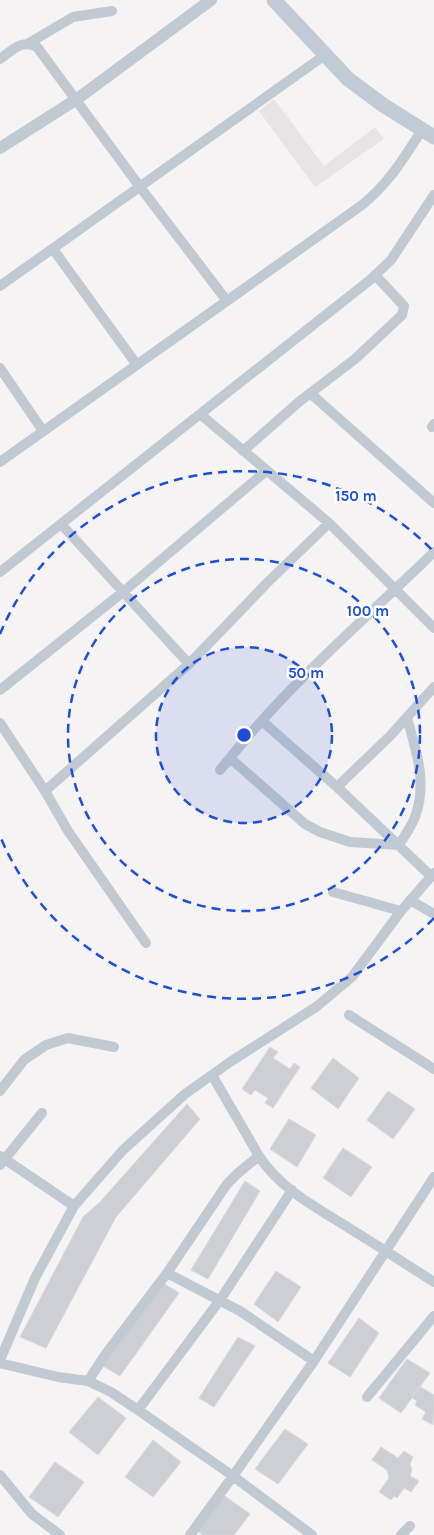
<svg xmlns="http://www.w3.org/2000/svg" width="434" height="1535" viewBox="0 0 434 1535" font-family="Karla,sans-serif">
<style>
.education{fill:#e6e4e5}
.building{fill:#cdcfd5;stroke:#d7d9de}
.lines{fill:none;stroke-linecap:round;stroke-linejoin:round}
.minor{stroke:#c1cad2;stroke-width:10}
.tertiary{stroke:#c1cad2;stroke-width:12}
.secondary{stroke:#c1cbd6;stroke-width:15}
.ring{fill:none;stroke:#1d4ed8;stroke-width:2.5;stroke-dasharray:9 6}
.centre{fill:#1d4ed8;stroke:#fff;stroke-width:2.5}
.ring-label{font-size:15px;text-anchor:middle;font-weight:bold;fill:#1d4ed8;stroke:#fff;stroke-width:5;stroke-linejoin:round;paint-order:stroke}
</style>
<rect width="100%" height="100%" fill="#f5f3f3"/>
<path class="education" d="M 274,99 L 324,166 L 375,127 L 384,139 L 315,187 L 259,111 Z"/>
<path class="building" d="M 270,1047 L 278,1052 L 273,1058 L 290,1069 L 294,1063 L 300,1067 L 273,1108 L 265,1103 L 268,1098 L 255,1090 L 251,1095 L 242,1089 Z
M 333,1058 L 359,1078 L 338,1109 L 311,1088 Z
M 388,1091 L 415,1109 L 393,1139 L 367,1120 Z
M 187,1104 L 200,1119 L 116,1217 L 46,1348 L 20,1337 L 83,1217 L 100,1202 Z
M 289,1119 L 316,1135 L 297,1167 L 270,1149 Z
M 343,1148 L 372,1167 L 351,1197 L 323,1178 Z
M 245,1181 L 260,1191 L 208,1279 L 191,1270 Z
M 276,1271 L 301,1287 L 278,1322 L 254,1304 Z
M 163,1283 L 179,1293 L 120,1376 L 103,1366 Z
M 359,1318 L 379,1333 L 350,1377 L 328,1363 Z
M 238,1337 L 255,1346 L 214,1407 L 199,1398 Z
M 407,1359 L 430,1373 L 401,1413 L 379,1398 Z
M 419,1386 L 434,1395 L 433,1425 L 422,1419 L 426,1412 L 415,1405 L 417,1401 L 411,1397 Z
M 98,1397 L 126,1418 L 98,1455 L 69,1432 Z
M 285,1429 L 308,1444 L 278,1484 L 255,1469 Z
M 153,1440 L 181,1462 L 153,1497 L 125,1477 Z
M 381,1447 L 398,1458 L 404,1451 L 413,1457 L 410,1464 L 412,1470 L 410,1476 L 419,1481 L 411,1492 L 404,1488 L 397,1498 L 394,1496 L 391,1500 L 379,1492 L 389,1478 L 387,1470 L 372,1460 Z
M 55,1462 L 84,1482 L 58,1517 L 29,1497 Z
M 222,1494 L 250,1514 L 234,1535 L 203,1535 L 195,1529 Z"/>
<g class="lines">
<path class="minor" d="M 29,43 L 73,17 L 112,11
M 0,59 C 13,50 21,39 37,47 L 140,187 L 227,301
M 53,249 L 137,365
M 0,286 L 325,55
M 0,368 L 43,431
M 310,393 L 434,503
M 200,414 L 329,523 L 434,628
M 432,427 L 434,424
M 243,451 L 300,401 L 355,359 L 402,315 L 404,306 L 375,275
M 0,462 L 362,205 C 390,182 403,159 422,130
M 61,524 L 189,664
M 0,572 L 370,280 L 391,260 L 434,195
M 0,690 L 123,592 L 266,471
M 407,718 C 416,750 427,781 416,814 C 413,825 404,836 399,845 L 350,842 L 320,832 L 305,824 L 230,758 C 291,682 365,619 434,552
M 262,721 L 337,787 L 432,877
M 0,723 L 45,791 L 68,831 L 146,943
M 220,770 L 230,758
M 337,787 L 390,736 L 434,687
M 45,791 L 189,664 L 267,583 L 329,523
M 333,892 L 401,911
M 410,900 L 434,914
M 349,1015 L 434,1069
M 212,1075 L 259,1156 C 280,1189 317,1208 349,1228 C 378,1246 406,1264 434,1282
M 0,1091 L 24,1060 L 46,1045 L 68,1038 L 114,1047
M 0,1156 L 74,1206
M 0,1165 L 42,1113
M 167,1273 L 227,1184 L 238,1173 L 259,1156
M 0,1360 L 35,1278 L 74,1206 L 123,1150 L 185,1094 L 230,1062 L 316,1007 L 352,977 L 401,911 L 434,873
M 0,1363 L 58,1377 L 88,1381 L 111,1392 L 138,1410 L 233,1476 L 314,1361 L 434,1177
M 88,1381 L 105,1355 L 167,1273 L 240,1311 L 314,1361
M 367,1397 L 434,1316
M 138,1410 L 220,1300 L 292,1190
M 0,1475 L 32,1514 L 60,1535
M 190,1535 L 233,1476 L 312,1535
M 401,1535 L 410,1526"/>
<path class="tertiary" d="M 0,148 L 77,99 L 211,0"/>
<path class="secondary" d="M 274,0 L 348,79 L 383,105 L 434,137"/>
</g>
<circle cx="244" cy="735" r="88" fill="#1d4ed8" fill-opacity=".12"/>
<g class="ring">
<circle cx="244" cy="735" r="88"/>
<circle cx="244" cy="735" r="176"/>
<path d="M434 918A264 264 0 0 1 0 836M0 634A264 264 0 0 1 434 552"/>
</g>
<circle cx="244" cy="735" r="8" class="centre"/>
<g class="ring-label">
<text x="356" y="501">150 m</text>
<text x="368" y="616">100 m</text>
<text x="306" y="678">50 m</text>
</g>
</svg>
